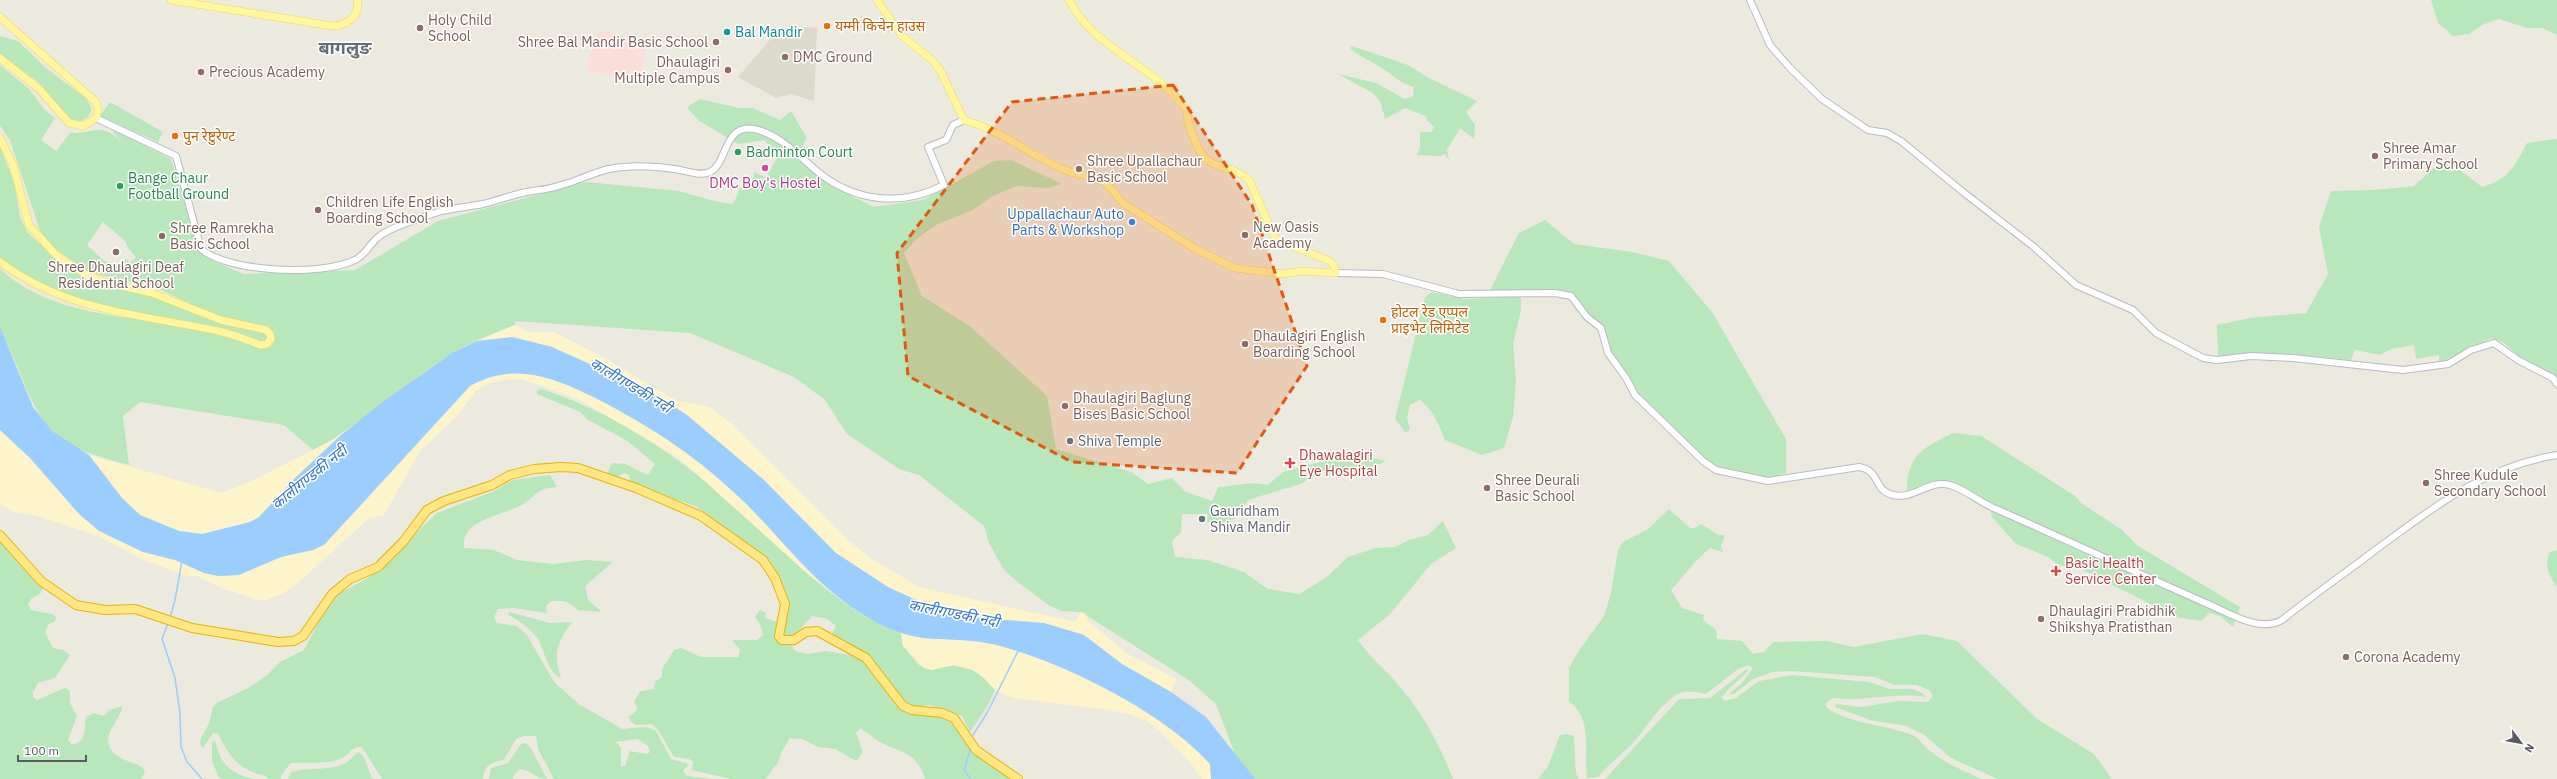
<svg xmlns="http://www.w3.org/2000/svg" width="2557" height="779" viewBox="0 0 2557 779" font-family="'IBM Plex Sans','Noto Sans Devanagari',sans-serif">
<style>
.education{fill:#dcd9cd}
.medical{fill:#fdddd7}
.green{fill:#b8e7bb;fill-rule:evenodd}
.sand{fill:#fdf4c9}
.water{fill:#9ccdff}
.lines{fill:none;stroke-linecap:round;stroke-linejoin:round}
.stream{stroke:#9ccdff;stroke-width:1.5}
.secondary-casing{stroke:#b7bbc2;stroke-width:8}
.primary-casing{stroke:#fcd647;stroke-width:8}
.highway-casing{stroke:#ebb100;stroke-width:10}
.secondary{stroke:#fff;stroke-width:6}
.primary{stroke:#fff6a1;stroke-width:7}
.highway{stroke:#ffe883;stroke-width:8}
.marked{fill:#e15910;fill-opacity:0.2;stroke:#e15910;stroke-width:3;stroke-dasharray:8 5;stroke-linejoin:round}
.food-dot{fill:#e8710a;stroke:#fff;stroke-width:1.5}
.education-dot{fill:#8d6e63;stroke:#fff;stroke-width:1.5}
.culture-dot{fill:#0f9aa8;stroke:#fff;stroke-width:1.5}
.leisure-dot{fill:#2e9e5b;stroke:#fff;stroke-width:1.5}
.hotel-dot{fill:#d1479c;stroke:#fff;stroke-width:1.5}
.shop-dot{fill:#3f7fe0;stroke:#fff;stroke-width:1.5}
.worship-dot{fill:#6b7280;stroke:#fff;stroke-width:1.5}
.health-dot{fill:#e0444e;stroke:#fff;stroke-width:1.5}
.labels{text-anchor:middle;dominant-baseline:central;stroke-width:3;stroke-linejoin:round;paint-order:stroke}
.education-label{font-size:14px;fill:#785e54;stroke:#fff;text-anchor:start}
.food-label{font-size:14px;fill:#c56008;stroke:#fff;text-anchor:start}
.culture-label{font-size:14px;fill:#0d838f;stroke:#fff;text-anchor:start}
.leisure-label{font-size:14px;fill:#27864d;stroke:#fff;text-anchor:start}
.hotel-label{font-size:14px;fill:#b23c85;stroke:#fff}
.shop-label{font-size:14px;fill:#366cbe;stroke:#fff;text-anchor:end}
.worship-label{font-size:14px;fill:#5b616d;stroke:#fff;text-anchor:start}
.health-label{font-size:14px;fill:#be3a42;stroke:#fff;text-anchor:start}
.water-label{font-size:15px;font-style:italic;fill:#3675cb;stroke:#fff}
.district-label{font-size:18px;font-weight:bold;fill:#686d73;stroke:#fff}
</style>
<rect width="100%" height="100%" fill="#eceade"/>
<path class="education" d="M 803,27 L 817,28 L 814,101 L 790,94 L 776,98 L 738,77 L 774,35 L 779,37 L 803,35 Z"/>
<path class="medical" d="M 599,30 L 648,42 L 640,80 L 586,71 Z"/>
<path class="green" d="M 2431,0 L 2557,0 L 2557,35 L 2542,28 L 2527,28 L 2499,19 L 2482,25 L 2469,34 L 2453,36 L 2438,23 Z
M 0,36 L 18,41 L 47,69 L 86,98 L 92,109 L 88,117 L 79,122 L 71,119 L 38,82 L 0,54 Z
M 1352,46 L 1408,65 L 1427,77 L 1477,101 L 1466,112 L 1475,125 L 1474,139 L 1460,128 L 1447,150 L 1449,161 L 1445,154 L 1440,156 L 1417,155 L 1420,148 L 1420,132 L 1431,132 L 1434,127 L 1427,120 L 1426,116 L 1405,108 L 1385,119 L 1381,103 L 1373,93 L 1338,74 L 1376,83 L 1405,99 L 1413,96 L 1414,87 C 1400,83 1394,76 1382,68 C 1371,61 1360,57 1350,48 Z
M 0,65 L 29,89 L 44,109 L 55,118 L 41,140 L 56,151 L 70,133 C 94,134 99,121 121,141 L 112,131 L 120,133 L 171,159 L 199,252 L 209,259 L 243,274 L 355,270 L 438,221 L 586,182 L 679,191 L 718,202 L 733,204 L 741,187 L 754,177 L 754,172 L 766,178 L 776,160 L 765,140 L 738,144 L 698,120 L 687,107 L 700,99 L 739,108 L 753,108 L 780,120 L 791,111 L 807,138 L 796,159 L 831,186 L 874,207 L 923,200 L 994,161 L 1011,160 L 1062,184 L 1048,188 L 1016,186 L 991,197 L 973,210 L 938,224 L 919,237 L 904,253 L 922,296 L 971,327 L 1047,396 L 1056,449 L 1131,472 L 1148,484 L 1172,478 L 1186,492 L 1212,501 L 1218,487 C 1237,486 1250,481 1268,485 L 1283,472 L 1331,459 L 1355,454 L 1386,461 L 1374,467 L 1328,469 L 1300,484 L 1248,500 L 1236,518 L 1218,525 L 1207,522 L 1208,514 L 1182,514 L 1181,532 L 1172,541 L 1175,557 L 1207,560 L 1244,572 L 1268,589 L 1299,594 L 1327,577 L 1348,557 L 1375,548 L 1395,547 L 1409,540 L 1428,535 L 1443,521 L 1456,548 L 1431,564 L 1390,614 L 1358,640 C 1370,658 1387,671 1401,688 C 1424,715 1440,746 1453,779 L 1255,779 L 1236,757 L 1216,704 L 1190,681 L 1081,612 L 1061,611 L 1050,606 L 1019,583 L 1004,570 L 989,543 L 984,526 L 919,475 L 899,469 L 847,434 L 825,400 L 794,377 L 690,333 L 515,321 L 515,325 C 494,334 470,342 451,354 C 403,384 362,423 314,451 L 284,425 L 140,402 L 123,416 L 129,465 C 60,447 44,436 18,368 C 13,355 4,339 0,327 C 0,315 0,283 0,269 C 59,323 147,314 220,334 C 235,338 249,344 263,348 L 272,344 L 275,336 L 268,327 L 213,315 L 157,288 L 88,272 L 51,246 L 40,231 L 10,140 L 0,126 ZM 103,222 L 126,242 L 128,248 L 136,257 L 130,263 L 126,259 L 116,265 L 103,260 L 87,245 Z
M 110,102 L 163,132 L 158,142 L 100,116 Z
M 2557,139 L 2557,376 L 2527,363 L 2504,343 L 2492,338 L 2439,363 L 2439,355 L 2416,359 L 2414,345 L 2391,349 L 2380,355 L 2355,350 L 2351,360 L 2298,355 L 2218,356 L 2217,325 L 2250,318 L 2306,313 L 2328,274 L 2319,227 L 2331,191 L 2375,190 L 2414,186 L 2444,158 L 2482,187 C 2508,180 2515,166 2527,143 Z
M 0,147 L 14,182 L 20,217 L 28,233 L 63,265 L 90,280 L 142,293 L 267,333 L 269,338 L 263,343 L 76,300 L 16,270 L 0,258 Z
M 1545,220 L 1574,244 L 1632,252 L 1669,261 L 1712,312 L 1786,439 L 1786,473 C 1764,482 1731,474 1709,464 L 1637,394 L 1612,358 L 1603,327 L 1585,311 L 1573,294 L 1566,291 L 1555,290 L 1489,292 L 1519,233 Z
M 1432,292 L 1465,299 L 1521,296 L 1521,311 L 1513,343 L 1516,382 L 1513,417 L 1504,448 L 1482,455 L 1445,440 C 1439,425 1433,410 1420,400 L 1410,405 L 1407,418 L 1410,429 L 1406,433 L 1395,419 L 1425,297 Z
M 542,389 C 611,412 670,450 725,498 C 776,542 837,612 901,633 L 903,646 L 919,665 L 931,670 L 954,665 L 973,670 L 983,677 L 995,690 L 987,707 L 970,732 L 962,716 L 929,705 L 911,707 L 903,703 L 871,658 L 837,639 L 832,633 L 836,626 L 827,619 L 812,616 L 794,636 L 782,636 L 787,609 L 778,578 L 768,560 L 697,507 L 636,485 L 630,481 L 629,475 L 624,473 L 616,478 L 607,474 L 612,463 L 625,464 L 648,475 L 655,464 L 626,440 L 588,420 L 580,412 L 537,394 L 537,391 Z
M 1953,433 L 1981,436 L 2075,496 L 2081,503 L 2122,530 L 2138,546 L 2240,607 L 2233,627 L 2220,616 L 2209,613 L 2201,621 L 2176,617 L 2081,569 L 2058,565 L 2048,557 L 2016,544 L 1991,516 L 1992,506 C 1963,487 1939,473 1907,494 C 1906,456 1922,448 1953,433 Z
M 550,475 L 557,487 C 536,488 538,495 523,504 C 504,516 460,519 464,548 L 494,550 L 517,560 L 553,564 L 587,560 L 613,562 L 585,586 L 588,600 L 602,612 L 578,610 C 570,602 561,599 550,602 L 546,606 L 547,613 L 514,608 L 498,609 L 494,617 L 497,623 L 517,626 L 527,635 L 554,682 L 580,705 L 623,729 L 646,727 L 656,731 L 671,759 L 689,764 L 683,771 L 687,776 L 712,779 L 554,779 L 538,749 L 536,736 L 524,736 L 516,739 L 504,760 C 492,762 484,765 483,779 L 382,779 L 362,747 C 350,746 351,754 342,758 C 328,765 306,762 291,763 L 281,775 L 281,779 L 269,779 C 265,774 260,775 255,773 C 233,764 229,754 218,734 L 213,733 L 203,748 L 200,744 L 201,738 L 209,724 L 213,707 L 217,703 L 248,688 L 266,676 L 280,662 L 304,650 L 327,606 L 340,593 L 366,579 L 394,559 L 418,531 L 437,513 L 492,492 L 513,480 ZM 638,739 L 648,746 L 650,752 L 647,754 L 630,751 L 625,766 L 621,766 L 621,748 L 616,742 Z
M 1669,509 L 1690,528 L 1695,528 L 1701,524 L 1718,535 L 1725,535 L 1721,546 L 1723,552 L 1710,548 C 1695,560 1684,576 1671,590 L 1682,608 L 1704,615 L 1703,620 L 1716,630 L 1717,639 L 1742,641 L 1753,654 L 1764,652 L 1773,642 L 1827,641 L 1853,647 L 1923,634 L 1957,641 L 2037,719 L 2094,754 L 2112,779 L 1998,779 L 1951,758 L 1923,734 L 1906,726 L 1870,720 L 1835,707 L 1836,704 L 1861,707 L 1899,701 L 1928,702 L 1933,696 L 1929,690 L 1916,685 L 1895,685 L 1875,677 L 1791,671 L 1772,672 L 1753,679 L 1734,694 L 1729,694 L 1742,683 L 1753,668 L 1749,665 L 1738,669 L 1706,694 C 1695,692 1685,689 1676,695 C 1657,707 1646,729 1631,745 C 1620,756 1608,765 1598,777 L 1587,778 C 1583,748 1594,722 1569,701 L 1569,668 L 1578,652 L 1604,616 L 1611,593 L 1618,550 L 1623,542 L 1648,529 Z
M 0,541 L 44,587 L 40,594 L 31,599 L 28,605 L 31,610 L 52,614 L 56,617 L 55,621 L 48,625 L 45,632 L 53,648 L 63,650 L 70,655 L 55,678 L 38,683 L 33,692 L 33,697 L 37,700 L 65,688 L 70,691 L 70,703 L 77,716 L 68,740 L 71,744 C 87,744 84,728 86,717 L 94,713 L 104,716 L 109,710 L 122,706 C 123,718 96,738 115,754 C 122,761 135,762 143,768 L 145,773 L 141,779 L 0,779 Z
M 2557,550 L 2557,587 C 2550,576 2543,566 2550,552 Z
M 760,610 L 766,613 L 765,618 L 777,622 L 777,640 L 788,645 L 794,644 L 792,648 L 797,652 L 808,654 L 826,651 L 855,656 L 865,661 L 904,710 L 945,719 L 955,725 L 1011,779 L 925,779 C 916,750 901,754 878,741 C 872,737 867,732 860,728 L 856,733 L 863,752 L 856,761 L 835,749 L 818,747 L 802,739 L 790,738 L 782,751 L 778,763 L 765,779 L 731,779 L 692,770 L 693,762 L 689,759 L 674,757 L 658,730 L 652,724 L 636,725 L 631,722 L 629,717 L 638,709 L 634,702 L 640,691 L 654,689 L 655,682 L 662,677 L 662,669 L 674,650 L 681,648 L 701,657 L 738,657 L 740,650 L 732,640 L 757,640 L 763,635 L 760,624 L 755,617 Z
M 509,612 L 550,623 L 572,622 C 557,643 553,652 561,678 C 547,672 545,651 538,639 C 531,629 519,620 508,615 Z
M 1747,669 L 1748,671 C 1740,680 1729,687 1722,697 L 1724,701 L 1736,698 L 1759,681 L 1792,675 L 1869,682 L 1890,689 L 1912,689 L 1922,693 L 1926,697 C 1894,692 1864,702 1833,698 L 1826,703 L 1827,708 C 1853,725 1884,724 1912,735 C 1920,738 1923,746 1930,751 C 1944,763 1965,771 1981,779 L 1605,779 L 1679,699 L 1710,698 Z
M 1567,734 L 1574,736 C 1576,751 1573,765 1578,779 L 1538,779 L 1548,766 L 1560,735 Z
M 215,741 C 222,766 229,772 253,779 L 222,779 L 218,776 L 212,760 L 212,742 Z
M 526,743 L 532,750 L 547,779 C 537,779 530,770 520,769 L 514,775 L 513,779 L 489,779 L 491,768 L 508,763 L 521,744 Z
M 358,752 C 368,757 366,771 374,779 L 288,779 L 291,772 C 307,767 333,771 346,763 C 350,760 354,755 358,752 Z"/>
<path class="sand" d="M 515,325 L 529,332 L 554,332 L 603,357 L 675,400 L 710,407 L 733,425 L 849,541 L 872,559 L 919,587 L 1075,622 L 1081,612 L 1086,614 L 1088,621 L 1126,653 L 1176,679 L 1171,692 L 1122,664 L 1084,635 L 1044,623 L 968,617 L 925,604 L 888,587 L 836,553 L 764,480 L 672,405 L 552,347 L 529,341 L 501,338 L 477,341 Z
M 520,373 C 557,377 579,389 611,406 C 637,420 663,433 686,451 C 742,493 787,548 837,596 L 810,576 L 679,458 L 578,399 L 522,379 L 503,380 L 487,384 L 476,391 L 457,416 L 420,451 L 384,515 L 369,518 L 299,582 L 282,594 L 262,601 L 224,589 L 197,576 L 186,576 L 144,560 L 98,536 L 38,516 L 11,511 L 0,504 L 0,430 L 31,459 L 73,508 L 99,531 L 143,552 L 175,560 L 204,573 L 218,576 L 239,575 L 270,561 L 295,553 L 349,519 L 470,386 L 493,376 Z
M 340,436 L 295,478 L 259,517 L 251,522 L 202,534 L 179,531 L 140,515 L 122,498 L 89,455 L 222,493 L 250,482 Z
M 901,633 C 930,640 960,638 989,643 C 1055,654 1166,714 1211,764 L 1211,779 L 1202,779 L 1190,762 L 1159,730 L 1145,720 L 1129,714 L 1103,709 L 1013,698 L 995,690 L 983,677 L 973,670 L 954,665 L 931,670 L 924,668 L 903,646 Z"/>
<path class="water" d="M 0,327 L 33,407 L 52,431 L 89,455 L 122,498 L 140,515 L 179,531 L 202,534 L 250,522 L 259,517 L 295,478 L 340,436 L 384,401 L 452,353 L 477,341 L 512,337 L 552,347 L 612,374 L 662,399 L 687,415 L 764,480 L 836,553 L 888,587 L 925,604 L 968,617 L 1044,623 L 1084,635 L 1122,664 L 1171,692 L 1206,717 L 1255,779 L 1211,779 L 1210,764 C 1164,712 1060,660 992,644 C 970,639 946,640 923,638 C 892,634 862,616 838,597 C 801,568 773,529 740,498 C 698,458 660,433 609,405 C 566,383 518,358 470,386 L 324,545 L 313,550 L 281,557 L 239,575 L 218,576 L 204,573 L 175,560 L 143,552 L 99,531 L 79,514 L 31,459 L 0,430 Z"/>
<g class="lines">
<path class="stream" d="M 170,618 L 175,600 L 182,561
M 168,623 L 162,639 L 175,678 L 180,713 L 181,747 L 187,762 L 202,779
M 973,735 L 987,713 L 1019,649
M 971,747 L 964,770 L 971,779"/>
<g class="secondary-casing">
<path id="secondary" d="M 1750,0 L 1770,45 L 1790,68 L 1822,99 L 1868,130 L 1887,133 L 1901,141 L 1963,192 L 2034,247 L 2076,285 L 2133,310 L 2156,333 L 2203,358 L 2217,360 L 2251,356 L 2293,358 L 2403,370 L 2448,364 L 2471,350 L 2494,343 L 2518,360 L 2553,378 L 2557,384
M 96,118 L 176,156 L 201,249 C 230,273 322,276 355,260 C 366,255 371,241 381,235 C 394,226 423,217 438,212 C 452,208 468,207 483,204 C 496,201 509,196 522,193 C 534,190 547,190 558,186 C 576,182 591,173 609,169 C 629,165 654,166 674,169 C 685,170 700,177 710,172 C 728,163 723,124 754,129 C 779,134 799,156 818,172 C 855,202 902,207 944,185 L 928,147 L 946,140 L 953,125 L 964,120
M 1336,273 L 1383,274 L 1459,294 L 1555,293 L 1571,296 L 1587,317 L 1601,328 L 1608,353 L 1626,378 L 1635,395 L 1703,461 L 1716,470 L 1768,481 L 1859,467 C 1882,471 1872,490 1893,495 C 1915,500 1928,479 1950,485 C 1967,490 1980,503 1996,509 C 2067,540 2137,573 2208,604 C 2229,613 2260,633 2282,620 C 2312,596 2344,574 2374,551 C 2431,509 2485,466 2557,455"/>
</g>
<g class="primary-casing">
<path id="primary" d="M 171,0 L 332,26 C 346,26 361,16 357,0
M 877,0 L 902,36 L 932,60 L 940,70 L 964,120 C 1004,131 1028,155 1065,170 C 1078,176 1094,175 1105,183 C 1115,190 1117,199 1126,205 L 1197,250 L 1235,268 L 1283,274 L 1302,271 L 1336,273 L 1335,267 L 1330,261 L 1279,241 L 1274,236 L 1249,180 C 1224,158 1209,178 1193,136 C 1190,127 1186,121 1188,112 C 1157,66 1094,50 1069,0
M 0,17 L 96,102 L 98,110 L 96,118 L 83,126 L 69,123 L 39,89 L 0,58
M 0,138 L 13,165 L 29,225 L 56,255 L 83,273 L 105,282 L 152,293 L 221,320 L 266,330 L 270,334 L 271,339 L 267,344 L 261,345 C 247,340 233,334 218,331 C 140,314 67,312 0,262"/>
</g>
<g class="highway-casing">
<path id="highway" d="M 0,535 L 41,581 L 76,605 L 105,610 L 135,609 L 192,628 L 278,642 L 294,641 L 303,636 L 332,594 L 350,579 L 378,567 L 403,542 L 427,510 L 444,501 L 492,485 L 510,475 L 534,469 L 561,467 L 578,468 L 636,488 L 701,516 L 763,560 L 775,578 L 785,604 L 779,636 L 782,640 L 794,640 L 806,632 L 817,631 L 866,658 L 903,706 L 912,710 L 942,713 L 954,718 L 976,750 L 1018,779"/>
</g>
<use href="#secondary" class="secondary"/>
<use href="#primary" class="primary"/>
<use href="#highway" class="highway"/>
</g>
<path class="marked" d="M 1173,85 L 1252,205 L 1307,366 L 1237,473 L 1072,462 L 908,376 L 897,253 L 1012,102 Z"/>
<g class="food-dot">
<circle cx="827" cy="26" r="4"/>
<circle cx="175" cy="136" r="4"/>
<circle cx="1383" cy="320" r="4"/>
</g>
<g class="education-dot">
<circle cx="420" cy="28" r="4"/>
<circle cx="716" cy="42" r="4"/>
<circle cx="785" cy="57" r="4"/>
<circle cx="728" cy="70" r="4"/>
<circle cx="201" cy="72" r="4"/>
<circle cx="2375" cy="156" r="4"/>
<circle cx="1079" cy="169" r="4"/>
<circle cx="318" cy="210" r="4"/>
<circle cx="1245" cy="235" r="4"/>
<circle cx="162" cy="236" r="4"/>
<circle cx="116" cy="252" r="4"/>
<circle cx="1245" cy="344" r="4"/>
<circle cx="1065" cy="406" r="4"/>
<circle cx="2426" cy="483" r="4"/>
<circle cx="1487" cy="488" r="4"/>
<circle cx="2041" cy="619" r="4"/>
<circle cx="2346" cy="657" r="4"/>
</g>
<circle class="culture-dot" cx="727" cy="32" r="4"/>
<g class="leisure-dot">
<circle cx="738" cy="152" r="4"/>
<circle cx="120" cy="186" r="4"/>
</g>
<circle class="hotel-dot" cx="765" cy="168" r="4"/>
<circle class="shop-dot" cx="1132" cy="222" r="4"/>
<g class="worship-dot">
<circle cx="1070" cy="441" r="4"/>
<circle cx="1202" cy="519" r="4"/>
</g>
<g class="health-dot">
<path d="M1288 457h4v4h4v4h-4v4h-4v-4h-4v-4h4z"/>
<path d="M2054 565h4v4h4v4h-4v4h-4v-4h-4v-4h4z"/>
</g>
<g class="labels">
<g class="education-label">
<text x="428" y="20">Holy Child<tspan x="428" dy="16">School</tspan></text>
<text x="708" y="42" text-anchor="end">Shree Bal Mandir Basic School</text>
<text x="793" y="57">DMC Ground</text>
<text x="720" y="62" text-anchor="end">Dhaulagiri<tspan x="720" dy="16">Multiple Campus</tspan></text>
<text x="209" y="72">Precious Academy</text>
<text x="2383" y="148">Shree Amar<tspan x="2383" dy="16">Primary School</tspan></text>
<text x="1087" y="161">Shree Upallachaur<tspan x="1087" dy="16">Basic School</tspan></text>
<text x="326" y="202">Children Life English<tspan x="326" dy="16">Boarding School</tspan></text>
<text x="1253" y="227">New Oasis<tspan x="1253" dy="16">Academy</tspan></text>
<text x="170" y="228">Shree Ramrekha<tspan x="170" dy="16">Basic School</tspan></text>
<text x="116" y="267" text-anchor="middle">Shree Dhaulagiri Deaf<tspan x="116" dy="16">Residential School</tspan></text>
<text x="1253" y="336">Dhaulagiri English<tspan x="1253" dy="16">Boarding School</tspan></text>
<text x="1073" y="398">Dhaulagiri Baglung<tspan x="1073" dy="16">Bises Basic School</tspan></text>
<text x="2434" y="475">Shree Kudule<tspan x="2434" dy="16">Secondary School</tspan></text>
<text x="1495" y="480">Shree Deurali<tspan x="1495" dy="16">Basic School</tspan></text>
<text x="2049" y="611">Dhaulagiri Prabidhik<tspan x="2049" dy="16">Shikshya Pratisthan</tspan></text>
<text x="2354" y="657">Corona Academy</text>
</g>
<g class="food-label">
<text x="835" y="26">यम्मी किचेन हाउस</text>
<text x="183" y="136">पुन रेष्टुरेण्ट</text>
<text x="1391" y="312">होटल रेड एप्पल<tspan x="1391" dy="16">प्राइभेट लिमिटेड</tspan></text>
</g>
<g class="culture-label">
<text x="735" y="32">Bal Mandir</text>
</g>
<g class="leisure-label">
<text x="746" y="152">Badminton Court</text>
<text x="128" y="178">Bange Chaur<tspan x="128" dy="16">Football Ground</tspan></text>
</g>
<g class="hotel-label">
<text x="765" y="183">DMC Boy's Hostel</text>
</g>
<g class="shop-label">
<text x="1124" y="214">Uppallachaur Auto<tspan x="1124" dy="16">Parts &amp; Workshop</tspan></text>
</g>
<g class="worship-label">
<text x="1078" y="441">Shiva Temple</text>
<text x="1210" y="511">Gauridham<tspan x="1210" dy="16">Shiva Mandir</tspan></text>
</g>
<g class="health-label">
<text x="1299" y="455">Dhawalagiri<tspan x="1299" dy="16">Eye Hospital</tspan></text>
<text x="2065" y="563">Basic Health<tspan x="2065" dy="16">Service Center</tspan></text>
</g>
<g class="water-label">
<text transform="translate(631 385) rotate(31)">कालीगण्डकी नदी</text>
<text transform="translate(309 477) rotate(-39)">कालीगण्डकी नदी</text>
<text transform="translate(954 613) rotate(11)">कालीगण्डकी नदी</text>
</g>
<g class="district-label">
<text x="345" y="47">बागलुङ</text>
</g>
</g>
<g transform="translate(2521 743) rotate(122)" stroke="#ffffff" stroke-width="3" paint-order="stroke">
<path d="M0-3L7 15L0 10L-7 15Z" fill="#585b61"/>
<text y="-6" font-size="11" font-weight="bold" text-anchor="middle" fill="#585b61">N</text>
</g>
<path d="M18 755v6h68v-6" fill="none" stroke="#585b61" stroke-width="2"/>
<text x="24" y="755" font-size="12" fill="#585b61" stroke="#ffffff" stroke-width="3" paint-order="stroke">100 m</text>
</svg>
